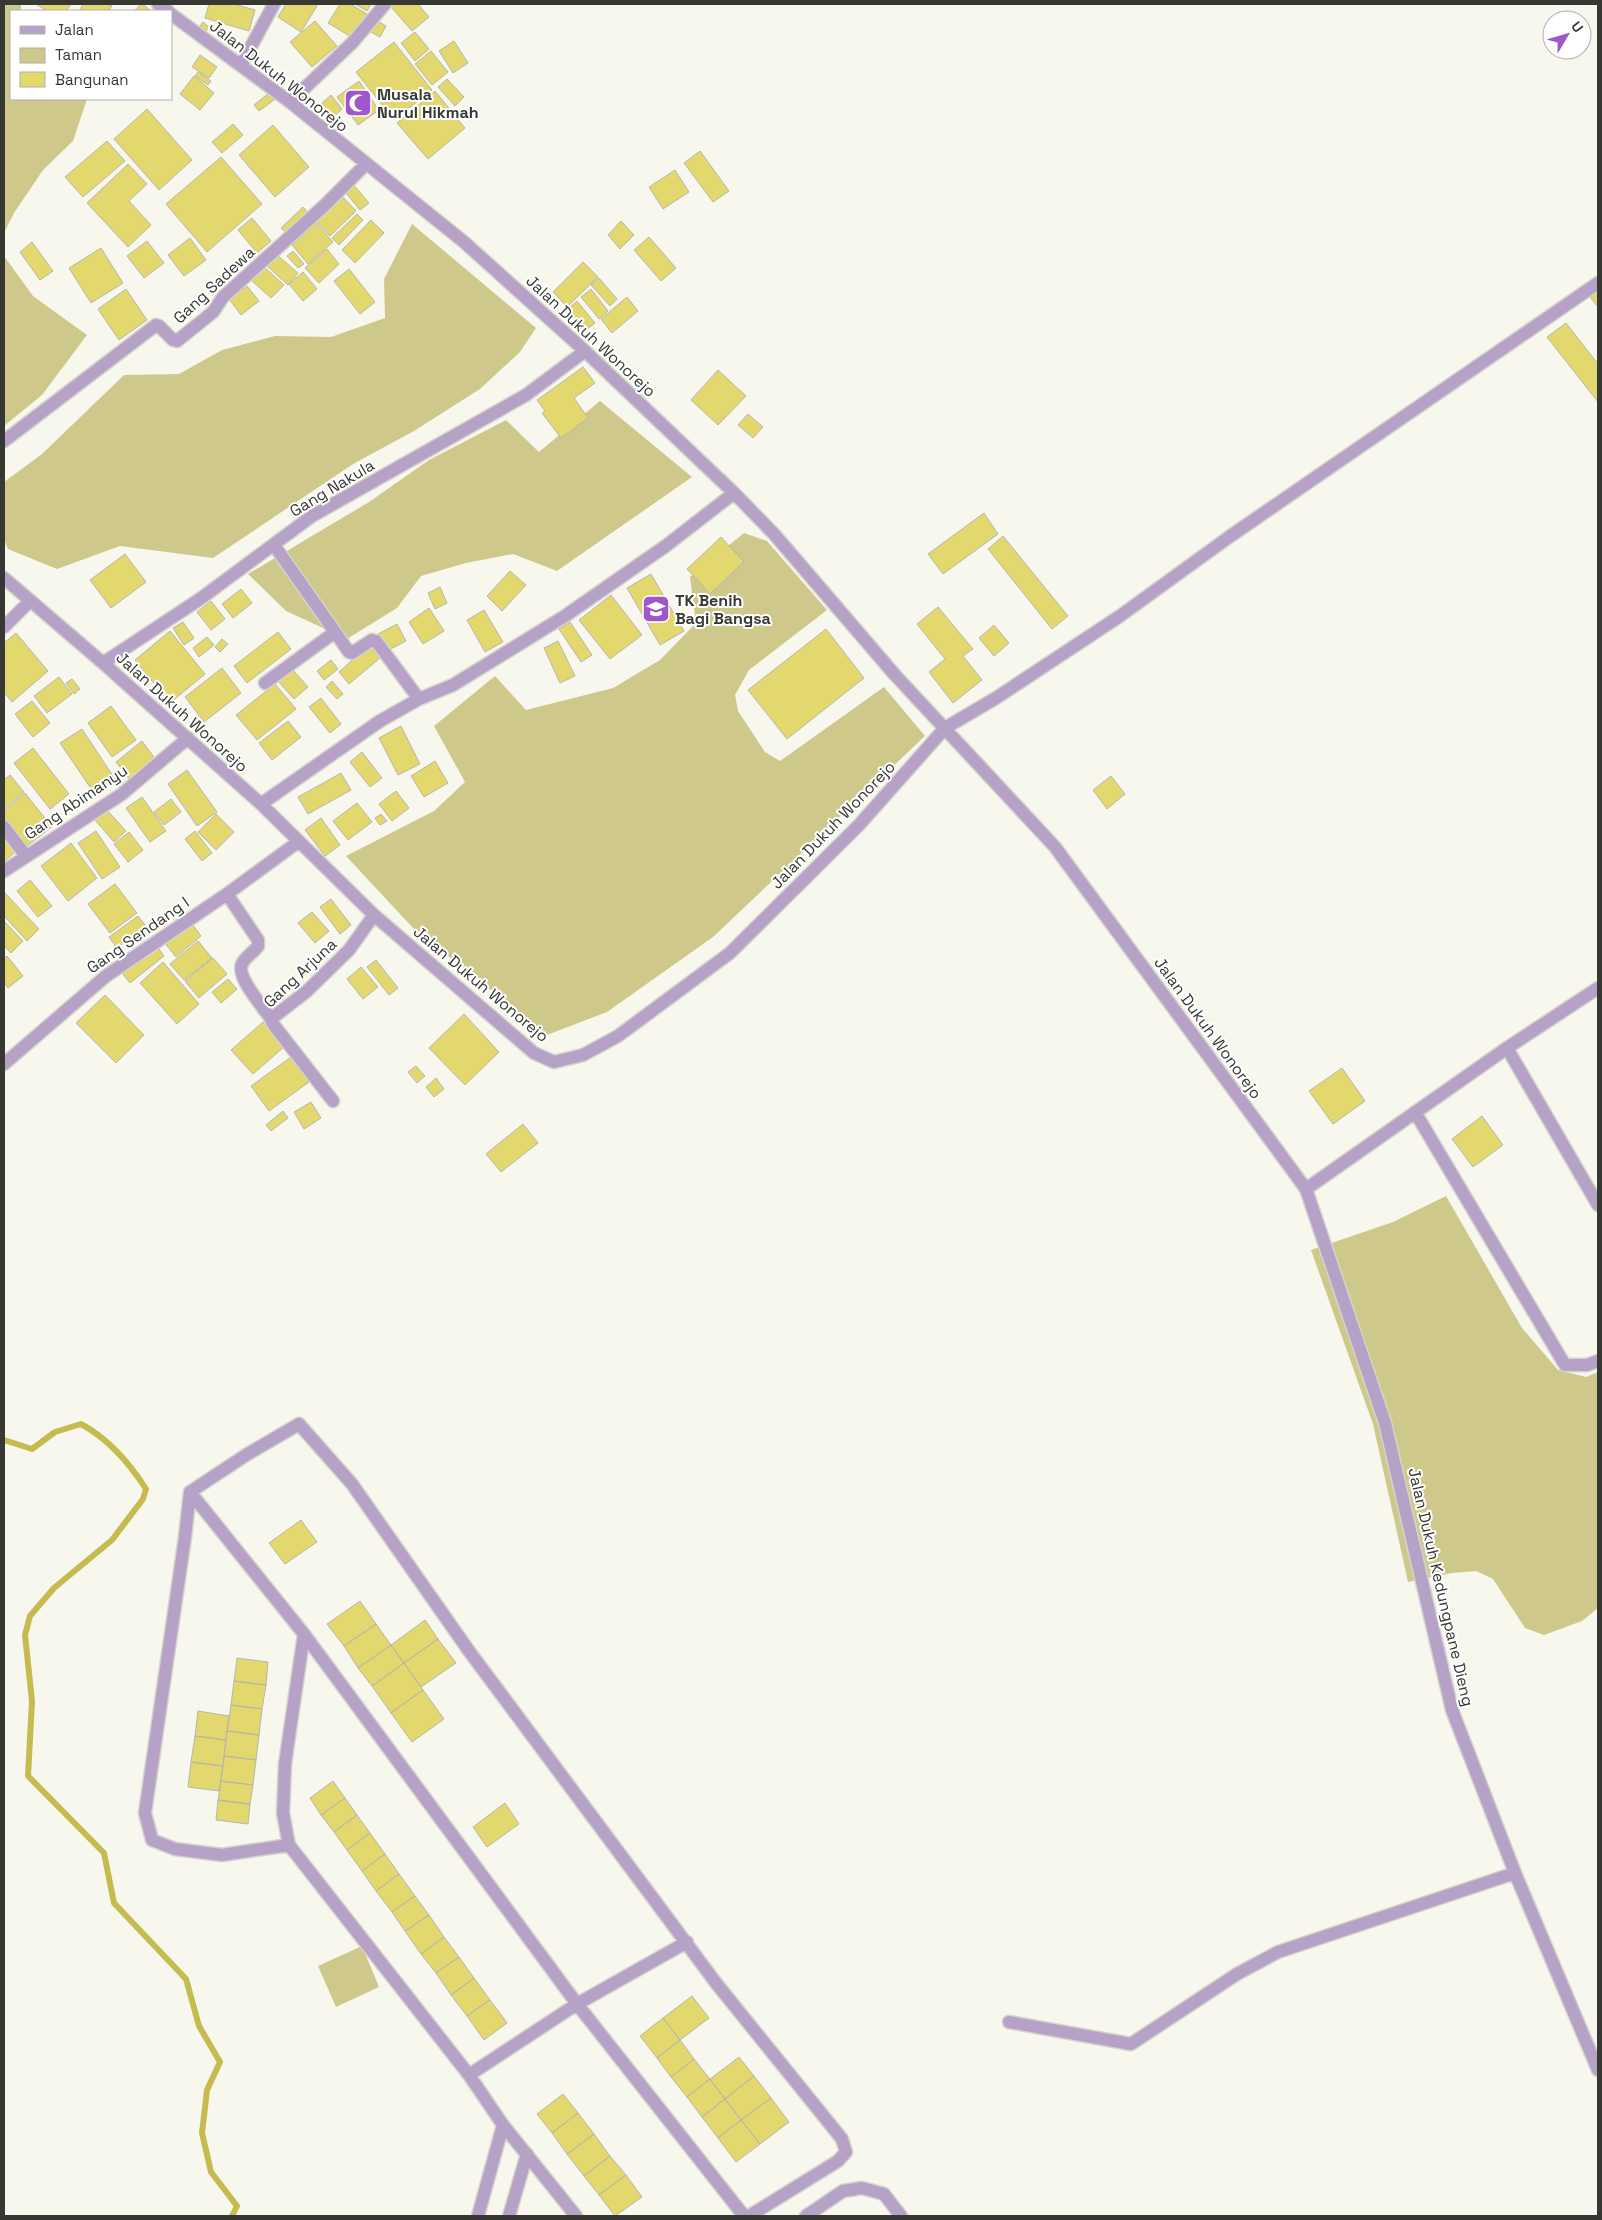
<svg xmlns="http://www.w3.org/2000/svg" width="1602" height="2220" viewBox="0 0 1602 2220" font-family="'Space Grotesk',sans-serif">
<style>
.green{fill:#cec98a}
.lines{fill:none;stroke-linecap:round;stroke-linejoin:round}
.stream{stroke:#c5bb4f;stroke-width:6}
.building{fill:#e2d86d;stroke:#b7b6ae}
.minor-casing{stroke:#d5d4cc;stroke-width:15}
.minor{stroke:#b7a2c7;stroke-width:12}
.labels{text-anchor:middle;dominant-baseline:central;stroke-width:4;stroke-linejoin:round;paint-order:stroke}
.street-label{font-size:16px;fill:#373733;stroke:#fff}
.poi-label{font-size:16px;font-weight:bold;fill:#373733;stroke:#fff;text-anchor:start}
</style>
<rect width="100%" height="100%" fill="#f8f7ee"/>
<path class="green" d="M 4,4 L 21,4 L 21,11 L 11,11 L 11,99 L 87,99 L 73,141 L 43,170 L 14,213 L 4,233 Z
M 412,224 L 536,328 L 520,352 L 480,389 L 414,431 L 353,464 L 213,558 L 120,546 L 57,569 L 8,549 L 4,539 L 4,482 L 42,454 L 124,375 L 179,374 L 222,350 L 275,336 L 331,337 L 385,318 L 384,279 Z
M 4,256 L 33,296 L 87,335 L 42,395 L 4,426 Z
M 600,401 L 692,477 L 557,571 L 513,554 L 466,563 L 421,576 L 397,608 L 347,639 L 286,611 L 248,574 L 369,502 L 429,460 L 506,420 L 539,452 Z
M 744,533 L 767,541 L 827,610 L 749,670 L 735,695 L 738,711 L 765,752 L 780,761 L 884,687 L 925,736 L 713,937 L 607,1012 L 547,1035 L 413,928 L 346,856 L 434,811 L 465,782 L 434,726 L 495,676 L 526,710 L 613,688 L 660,660 L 696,623 L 690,577 Z
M 1446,1196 L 1522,1328 L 1558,1370 L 1586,1377 L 1598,1372 L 1598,1608 L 1582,1621 L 1544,1635 L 1525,1628 L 1493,1579 L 1476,1571 L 1452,1573 L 1408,1582 L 1373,1424 L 1311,1250 L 1393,1222 Z
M 362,1946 L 379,1987 L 336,2007 L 318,1966 Z"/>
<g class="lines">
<path class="stream" d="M 4,1440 L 32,1449 L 55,1432 L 81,1424 C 107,1438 130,1464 146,1489 L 143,1499 L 112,1540 L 54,1588 L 30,1616 L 25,1635 L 32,1701 L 28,1776 L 104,1853 L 114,1903 L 186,1979 L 199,2026 L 220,2062 L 207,2090 L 202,2133 L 211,2172 L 237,2206 L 232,2216"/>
</g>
<path class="building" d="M 36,4 L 71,4 L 66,11 L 47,11 Z
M 83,4 L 107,4 L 112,6 L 108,11 L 79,11 Z
M 141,4 L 142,4 L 150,10 L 134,11 Z
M 209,4 L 234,4 L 255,10 L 249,31 L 205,18 Z
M 286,4 L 313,4 L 317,6 L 301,32 L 278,17 Z
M 340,4 L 350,4 L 367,14 L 353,38 L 328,23 Z
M 355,4 L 371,4 L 367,11 Z
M 394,4 L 418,4 L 429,17 L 412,31 L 391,7 Z
M 376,20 L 386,26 L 380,37 L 369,31 Z
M 315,21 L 337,46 L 312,67 L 290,42 Z
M 203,22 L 209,27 L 206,31 L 200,26 Z
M 415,32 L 429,49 L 415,61 L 401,43 Z
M 454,41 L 468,63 L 453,73 L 439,51 Z
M 394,42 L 432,90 L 394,120 L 356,72 Z
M 431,51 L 448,72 L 432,85 L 415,64 Z
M 200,55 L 217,67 L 209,78 L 192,67 Z
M 198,72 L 211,81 L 208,85 L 195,76 Z
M 194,76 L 214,93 L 200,110 L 180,94 Z
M 447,79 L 464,97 L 455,106 L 438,87 Z
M 359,81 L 379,110 L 358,125 L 337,97 Z
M 435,91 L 465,128 L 428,159 L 397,123 Z
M 269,93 L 274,100 L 259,111 L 254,105 Z
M 331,95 L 342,109 L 332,118 L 321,104 Z
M 147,109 L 192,160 L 159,190 L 114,139 Z
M 233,124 L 243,135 L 222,153 L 212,142 Z
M 273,125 L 309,167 L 275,197 L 239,155 Z
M 107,141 L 125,161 L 83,197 L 65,177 Z
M 700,151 L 729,191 L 713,202 L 684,163 Z
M 221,157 L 262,204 L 207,252 L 166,204 Z
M 128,164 L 147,184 L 129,201 L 151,225 L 128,247 L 87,203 Z
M 675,170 L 689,192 L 663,209 L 649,187 Z
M 353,184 L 369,203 L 360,210 L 345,192 Z
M 340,194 L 356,211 L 330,236 L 314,219 Z
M 303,207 L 308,213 L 286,233 L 281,228 Z
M 357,214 L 363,220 L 339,245 L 332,238 Z
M 252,218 L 271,241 L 257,253 L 238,230 Z
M 371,220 L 384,233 L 355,263 L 342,250 Z
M 621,221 L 634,235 L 620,249 L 608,235 Z
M 316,223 L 333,242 L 308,264 L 292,245 Z
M 649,237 L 676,268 L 661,281 L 634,250 Z
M 190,238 L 206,260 L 184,276 L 168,255 Z
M 147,241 L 164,263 L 144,278 L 127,256 Z
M 32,242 L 53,271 L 40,280 L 20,252 Z
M 101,248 L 123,283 L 91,303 L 69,268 Z
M 327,249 L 339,264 L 319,283 L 305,268 Z
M 293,251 L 304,264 L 298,268 L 287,256 Z
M 276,254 L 298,273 L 288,285 L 266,265 Z
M 583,262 L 598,277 L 567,307 L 553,292 Z
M 263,266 L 284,285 L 271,298 L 251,280 Z
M 349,269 L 375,302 L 360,314 L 334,281 Z
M 303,272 L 317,289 L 303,301 L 289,284 Z
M 599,278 L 617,299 L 610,306 L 591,285 Z
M 1598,285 L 1598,307 L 1587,293 Z
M 247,286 L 259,301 L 241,315 L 229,299 Z
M 126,289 L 147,320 L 119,340 L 98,309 Z
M 591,289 L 608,311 L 599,319 L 581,297 Z
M 627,297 L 638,311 L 612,333 L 601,319 Z
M 577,301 L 595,323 L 585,331 L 568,309 Z
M 1566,323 L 1598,364 L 1598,402 L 1547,337 Z
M 583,367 L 595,383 L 574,398 L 588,418 L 561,438 L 542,413 L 545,411 L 537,400 Z
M 718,370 L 746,396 L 718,425 L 691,400 Z
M 748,414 L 763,427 L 753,438 L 738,425 Z
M 984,513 L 998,534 L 943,574 L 928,554 Z
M 1003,536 L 1068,616 L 1052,629 L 988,549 Z
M 721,537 L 744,562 L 710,594 L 687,569 Z
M 125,554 L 146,582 L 111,608 L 90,580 Z
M 510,571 L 526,585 L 502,611 L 487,596 Z
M 651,574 L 684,631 L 660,645 L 627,588 Z
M 440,587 L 447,603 L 435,609 L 428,593 Z
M 241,589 L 252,603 L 233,618 L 222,604 Z
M 611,595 L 642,635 L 610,659 L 579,620 Z
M 211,601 L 225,619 L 211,630 L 197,612 Z
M 938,607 L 973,649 L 963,656 L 982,680 L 953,703 L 929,672 L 945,659 L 917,624 Z
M 429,608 L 444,631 L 423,644 L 409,622 Z
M 484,610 L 503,642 L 485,652 L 467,620 Z
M 183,622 L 194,638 L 184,645 L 173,628 Z
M 570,622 L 592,655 L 581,662 L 559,629 Z
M 397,624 L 406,641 L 387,651 L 378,634 Z
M 994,625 L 1009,643 L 994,656 L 979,638 Z
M 826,629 L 864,678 L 787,739 L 748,690 Z
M 170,631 L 205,674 L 170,703 L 135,660 Z
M 278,632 L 291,649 L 247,683 L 234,666 Z
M 16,633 L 48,671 L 12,702 L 4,692 L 4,643 Z
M 207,637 L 214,645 L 199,657 L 193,648 Z
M 222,639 L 228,644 L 220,652 L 215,647 Z
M 558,641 L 575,676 L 560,683 L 544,648 Z
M 369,645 L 380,658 L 349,684 L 339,672 Z
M 331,660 L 338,669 L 324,680 L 317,671 Z
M 222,668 L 241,693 L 204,722 L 185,697 Z
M 292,669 L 308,687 L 294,699 L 278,681 Z
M 59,677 L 72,694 L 47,713 L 34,696 Z
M 72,679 L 80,689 L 74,694 L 66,683 Z
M 332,681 L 343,694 L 337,699 L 326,687 Z
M 275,684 L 296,709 L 257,740 L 236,715 Z
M 321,698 L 341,724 L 330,733 L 309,707 Z
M 32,701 L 50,723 L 33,737 L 15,714 Z
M 111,706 L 136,740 L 112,757 L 88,723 Z
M 288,721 L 301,737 L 272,760 L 259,743 Z
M 401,726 L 420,764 L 398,775 L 379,738 Z
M 82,729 L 115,779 L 94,793 L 60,743 Z
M 142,741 L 156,760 L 130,780 L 116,762 Z
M 33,748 L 69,794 L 50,809 L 14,763 Z
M 362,752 L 382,778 L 370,787 L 350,762 Z
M 435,761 L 448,783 L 424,797 L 411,776 Z
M 187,770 L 217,812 L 197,826 L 168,784 Z
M 341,773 L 351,790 L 308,814 L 298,797 Z
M 10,775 L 24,792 L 4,808 L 4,780 Z
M 1111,776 L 1125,794 L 1107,809 L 1093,790 Z
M 396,791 L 409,808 L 392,821 L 379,804 Z
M 25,793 L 52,827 L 23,849 L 4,824 L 4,810 Z
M 142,797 L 166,831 L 150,842 L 126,808 Z
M 171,799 L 181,812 L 164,825 L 154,812 Z
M 357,803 L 372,822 L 348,840 L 333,821 Z
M 106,809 L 126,831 L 114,842 L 95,820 Z
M 216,814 L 234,832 L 216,850 L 198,832 Z
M 381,814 L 387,821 L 380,825 L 375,818 Z
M 321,818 L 340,845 L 325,856 L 305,830 Z
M 96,831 L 120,867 L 102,879 L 78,843 Z
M 195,831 L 212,853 L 202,861 L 185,839 Z
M 129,832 L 143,850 L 128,862 L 114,844 Z
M 4,837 L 16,851 L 4,862 Z
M 71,843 L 97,878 L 68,901 L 41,866 Z
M 30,880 L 52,906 L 38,917 L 17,891 Z
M 115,884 L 137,913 L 110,933 L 88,904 Z
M 4,892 L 39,929 L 27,941 L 4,916 Z
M 331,899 L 351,925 L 340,934 L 320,907 Z
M 312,912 L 329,931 L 315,943 L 298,923 Z
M 138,916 L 146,926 L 117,948 L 109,937 Z
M 189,920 L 201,936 L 176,957 L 163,941 Z
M 4,921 L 23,941 L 11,953 L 4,946 Z
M 198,941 L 212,958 L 184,980 L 170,964 Z
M 157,946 L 164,956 L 130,983 L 122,973 Z
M 7,956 L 23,976 L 8,988 L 4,982 L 4,959 Z
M 213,958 L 227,974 L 199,998 L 185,981 Z
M 376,960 L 398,988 L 389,995 L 367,967 Z
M 163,962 L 199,1004 L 177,1024 L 140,983 Z
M 361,967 L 378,987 L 363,999 L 347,979 Z
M 228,979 L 237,989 L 221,1003 L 212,992 Z
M 105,995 L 144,1035 L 116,1063 L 76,1023 Z
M 464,1014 L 499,1052 L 465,1085 L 429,1048 Z
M 263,1022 L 285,1046 L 253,1074 L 231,1050 Z
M 291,1057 L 309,1082 L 269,1111 L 251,1086 Z
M 416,1066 L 425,1076 L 417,1083 L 408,1072 Z
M 1342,1068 L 1365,1101 L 1333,1124 L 1309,1091 Z
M 436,1078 L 444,1089 L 434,1097 L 426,1087 Z
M 311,1102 L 321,1118 L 304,1129 L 294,1112 Z
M 283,1111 L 288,1118 L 271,1131 L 266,1125 Z
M 1482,1116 L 1503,1145 L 1473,1167 L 1452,1139 Z
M 523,1124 L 538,1143 L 501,1172 L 486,1154 Z
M 301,1520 L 317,1542 L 285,1564 L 269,1543 Z
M 360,1601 L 376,1624 L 344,1646 L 327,1624 Z
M 425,1620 L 438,1639 L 404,1663 L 391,1645 Z
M 376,1624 L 391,1645 L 358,1668 L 344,1646 Z
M 438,1639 L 456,1663 L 421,1687 L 404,1663 Z
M 391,1645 L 404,1663 L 372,1686 L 358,1668 Z
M 237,1658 L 268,1662 L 266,1685 L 234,1681 Z
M 404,1663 L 423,1690 L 391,1713 L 372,1686 Z
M 234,1681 L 266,1685 L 262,1709 L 231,1705 Z
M 423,1690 L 444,1719 L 412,1742 L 391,1713 Z
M 231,1705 L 262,1709 L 259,1735 L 227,1731 Z
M 198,1711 L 229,1716 L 226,1740 L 195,1736 Z
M 227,1731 L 259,1735 L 256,1760 L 224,1756 Z
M 195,1736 L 226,1740 L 223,1766 L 191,1762 Z
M 224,1756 L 256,1760 L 253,1785 L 221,1781 Z
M 191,1762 L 223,1766 L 219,1791 L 188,1787 Z
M 221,1781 L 253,1785 L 250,1804 L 218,1800 Z
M 333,1781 L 345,1798 L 321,1815 L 310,1798 Z
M 345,1798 L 357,1815 L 334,1832 L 321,1815 Z
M 218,1800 L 250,1804 L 248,1824 L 216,1820 Z
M 505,1803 L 519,1824 L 487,1847 L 473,1827 Z
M 357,1815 L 370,1833 L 347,1850 L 334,1832 Z
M 370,1833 L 385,1854 L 362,1871 L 347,1850 Z
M 385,1854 L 399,1874 L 376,1891 L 362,1871 Z
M 399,1874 L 415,1896 L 392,1912 L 376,1891 Z
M 415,1896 L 429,1915 L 405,1931 L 392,1912 Z
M 429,1915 L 444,1937 L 421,1954 L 405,1931 Z
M 444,1937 L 459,1957 L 436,1973 L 421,1954 Z
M 459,1957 L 474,1978 L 451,1995 L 436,1973 Z
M 474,1978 L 490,2000 L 467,2016 L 451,1995 Z
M 692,1996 L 709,2018 L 680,2040 L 663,2018 Z
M 490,2000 L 507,2023 L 484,2040 L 467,2016 Z
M 663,2018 L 680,2040 L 657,2058 L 640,2036 Z
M 680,2040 L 694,2059 L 671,2077 L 657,2058 Z
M 739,2057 L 754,2076 L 725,2099 L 710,2079 Z
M 694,2059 L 710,2079 L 687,2097 L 671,2077 Z
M 754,2076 L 771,2098 L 741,2120 L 725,2099 Z
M 710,2079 L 725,2099 L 702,2117 L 687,2097 Z
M 563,2094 L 578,2113 L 552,2133 L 537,2114 Z
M 771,2098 L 789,2122 L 760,2144 L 741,2120 Z
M 725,2099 L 741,2120 L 718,2138 L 702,2117 Z
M 578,2113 L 594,2134 L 567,2154 L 552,2133 Z
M 741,2120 L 760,2144 L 736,2162 L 718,2138 Z
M 594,2134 L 610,2156 L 584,2176 L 567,2154 Z
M 610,2156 L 626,2175 L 599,2195 L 584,2176 Z
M 626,2175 L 642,2197 L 615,2216 L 599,2195 Z"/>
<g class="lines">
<g class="minor-casing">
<path id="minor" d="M 158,4 L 168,11
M 171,14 L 290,102 L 464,242 L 585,351 L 734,493 L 774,534 L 895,675 L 1055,847 L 1306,1189 L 1385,1423 L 1452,1710 L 1515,1873 L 1598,2070
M 241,65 L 274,4
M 290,102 L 353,42 L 385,4
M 4,441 L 156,325 L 159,326 L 173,340 L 177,341 L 213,312 L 223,297 L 325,205 L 366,164
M 274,545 L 349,652 L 352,653 L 372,640 L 376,641 L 419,699
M 4,578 L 103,663 L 261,804 L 374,915 L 534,1053 L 554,1062 L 583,1055 L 618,1036 L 730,953 L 859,825 L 945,728 L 996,698 L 1120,616 L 1229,537 L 1598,283
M 4,627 L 30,601
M 103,663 L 200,599 L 312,516 L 526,395 L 585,351
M 265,683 L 335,632
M 261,804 L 380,721 L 419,699 L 453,685 L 565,616 L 667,545 L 734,493
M 4,827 L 26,856
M 4,871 L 122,794 L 188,738
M 227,894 L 258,940 L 258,946 C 254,952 245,957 242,964 C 236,977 263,1007 271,1019
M 1507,1048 L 1598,1205
M 4,1064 L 106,976 L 227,894 L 298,842
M 333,1101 L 273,1024 L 271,1019 L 307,991 L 349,950 L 374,915
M 1415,1112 L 1565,1365 L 1587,1365 L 1598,1361
M 1306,1189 L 1507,1048 L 1598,988
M 190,1492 L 304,1634 L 285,1764 L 283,1813 L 289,1845 L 469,2075 L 503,2125 L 576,2216
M 304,1634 L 577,2004 L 744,2216
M 289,1845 L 222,1855 L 175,1849 L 152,1840 L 145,1813 L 185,1537 L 190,1492 L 246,1455 L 299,1424 L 352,1484 L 469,1651 L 716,1983 L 842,2139 L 846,2152 L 838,2161 L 749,2216
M 1009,2022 L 1131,2044 L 1237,1974 L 1278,1952 L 1515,1873
M 469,2075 L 577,2004 L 687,1942
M 478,2216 L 503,2125
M 509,2216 L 527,2154
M 806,2216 L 843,2191 L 862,2188 L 884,2194 L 901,2216"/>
</g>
<use href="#minor" class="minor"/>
</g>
<defs>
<g id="mosque-square" transform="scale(1.4375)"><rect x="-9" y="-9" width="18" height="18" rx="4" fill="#9f58cb" stroke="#fff"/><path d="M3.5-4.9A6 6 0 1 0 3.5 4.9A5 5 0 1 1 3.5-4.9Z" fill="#fff"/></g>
<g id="school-square" transform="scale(1.4375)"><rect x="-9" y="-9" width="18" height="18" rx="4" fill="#9f58cb" stroke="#fff"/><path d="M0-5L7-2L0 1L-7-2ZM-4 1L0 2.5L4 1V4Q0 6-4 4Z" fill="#fff"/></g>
</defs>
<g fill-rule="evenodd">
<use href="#mosque-square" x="358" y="103"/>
<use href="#school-square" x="656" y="609"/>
</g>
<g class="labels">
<g class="street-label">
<text transform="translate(279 76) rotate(38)">Jalan Dukuh Wonorejo</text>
<text transform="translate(214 285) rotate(-43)">Gang Sadewa</text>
<text transform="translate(591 336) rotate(43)">Jalan Dukuh Wonorejo</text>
<text transform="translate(332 488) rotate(-31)">Gang Nakula</text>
<text transform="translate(182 712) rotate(42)">Jalan Dukuh Wonorejo</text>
<text transform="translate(76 802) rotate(-34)">Gang Abimanyu</text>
<text transform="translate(833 825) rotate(-46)">Jalan Dukuh Wonorejo</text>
<text transform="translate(138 935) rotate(-35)">Gang Sendang I</text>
<text transform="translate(300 973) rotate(-43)">Gang Arjuna</text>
<text transform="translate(481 984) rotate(40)">Jalan Dukuh Wonorejo</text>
<text transform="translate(1208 1028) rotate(54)">Jalan Dukuh Wonorejo</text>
<text transform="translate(1441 1587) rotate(77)">Jalan Dukuh Kedungpane Dieng</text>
</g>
<g class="poi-label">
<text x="377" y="94">Musala<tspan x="377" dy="18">Nurul Hikmah</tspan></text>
<text x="675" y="600">TK Benih<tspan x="675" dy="18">Bagi Bangsa</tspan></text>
</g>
</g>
<rect width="1602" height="2220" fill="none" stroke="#373733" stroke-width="10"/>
<rect x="10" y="10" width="162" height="90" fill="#ffffff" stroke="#afafad"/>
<rect x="20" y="26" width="25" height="8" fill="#b7a2c7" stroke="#afafad"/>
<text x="55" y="35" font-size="15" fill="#373733">Jalan</text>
<rect x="20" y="48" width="25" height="15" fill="#cec98a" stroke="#afafad"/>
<text x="55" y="60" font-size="15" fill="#373733">Taman</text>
<rect x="20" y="72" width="25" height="15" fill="#e2d86d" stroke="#afafad"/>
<text x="55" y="85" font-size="15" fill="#373733">Bangunan</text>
<g transform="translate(1567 35) rotate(52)"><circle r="24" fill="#ffffff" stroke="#afafad"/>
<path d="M0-4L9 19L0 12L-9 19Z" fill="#9f58cb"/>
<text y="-8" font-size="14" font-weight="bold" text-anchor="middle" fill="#373733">U</text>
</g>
</svg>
